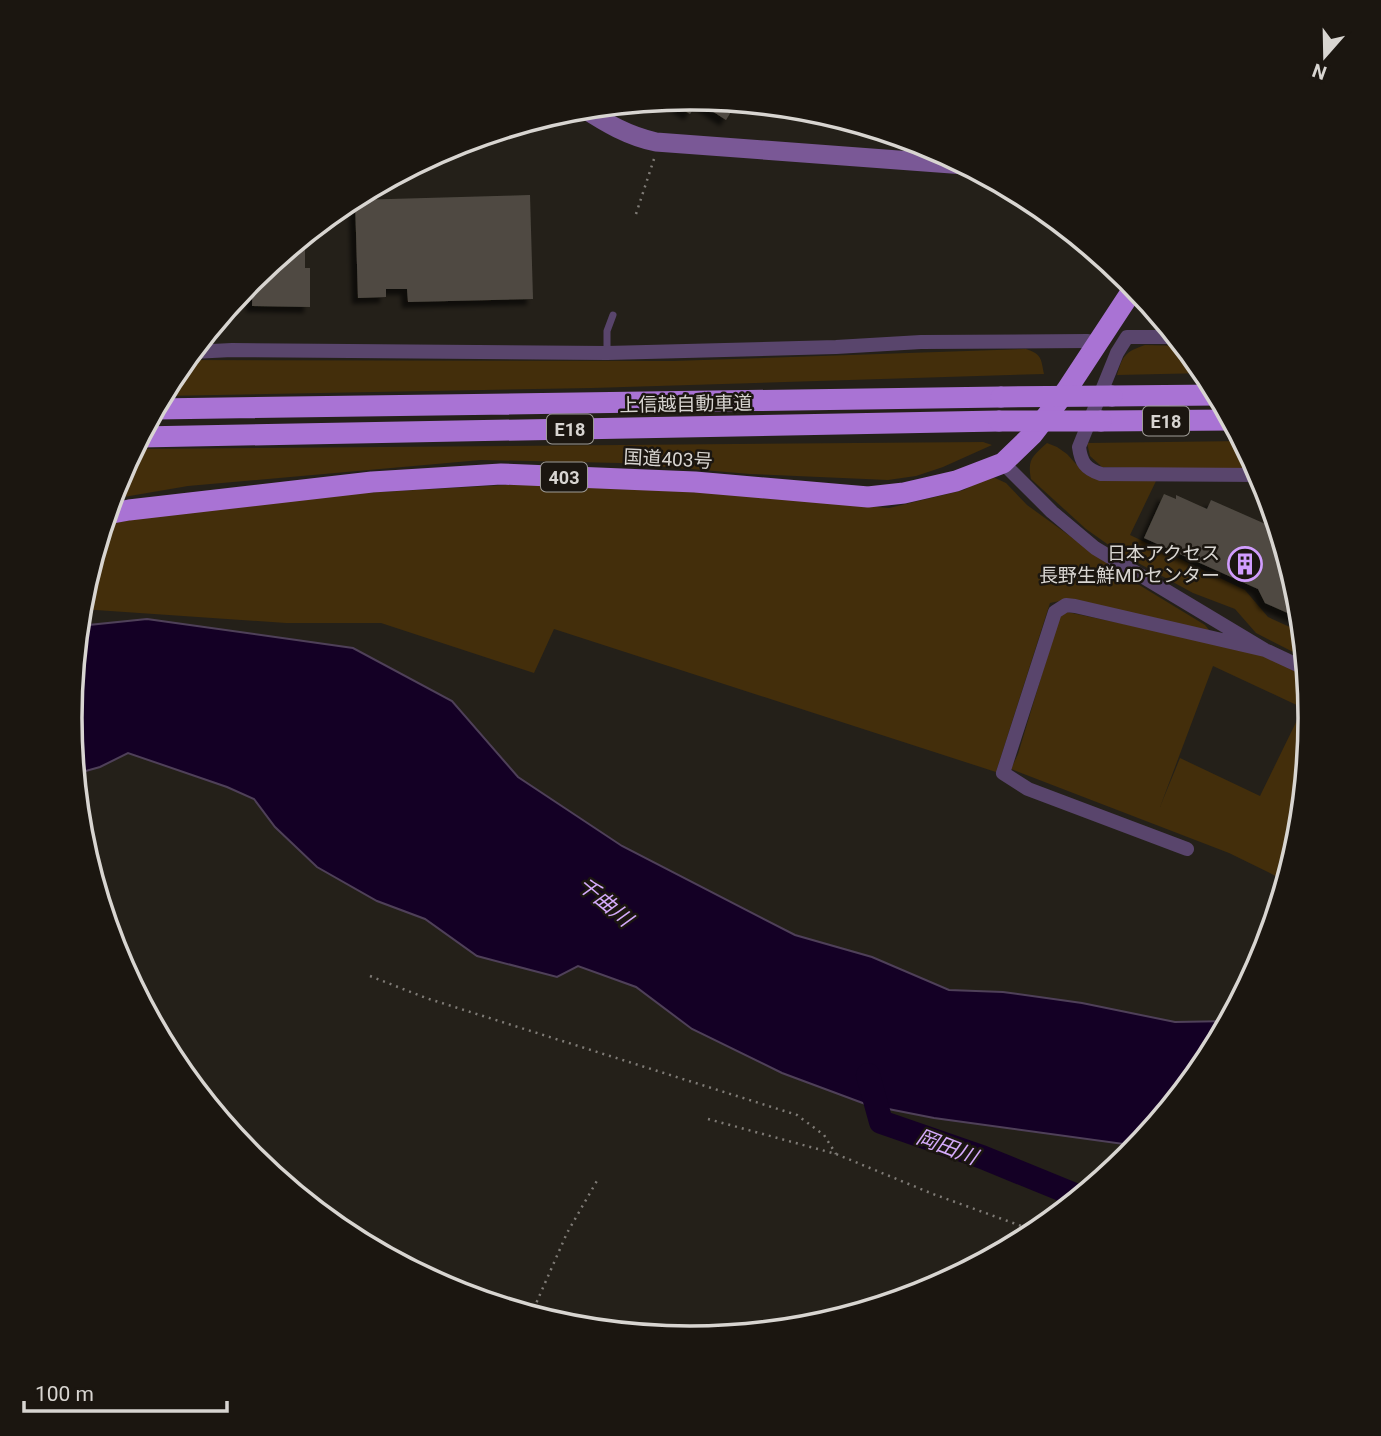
<svg xmlns="http://www.w3.org/2000/svg" width="1381" height="1436" viewBox="0 0 1381 1436" font-family="Roboto,'Noto Sans JP',sans-serif">
<style>
.green{fill:#432e0b;fill-rule:evenodd}
.water{fill:#140025;stroke:#4f4059;stroke-width:2}
.lines{fill:none;stroke-linecap:round;stroke-linejoin:round}
.river{stroke:#140025;stroke-width:24}
.building{fill:#4f4a42;filter:url(#shadow)}
.path{stroke:#7f7b76;stroke-width:2.5;stroke-dasharray:2 5;stroke-linecap:butt}
.lane{stroke:#59456c;stroke-width:7}
.street{stroke:#59456c;stroke-width:14}
.secondary{stroke:#7a5896;stroke-width:19}
.highway{stroke:#a973d4;stroke-width:21}
.highway-bridge{stroke:#a973d4;stroke-width:21}
.labels{text-anchor:middle;dominant-baseline:central;stroke-width:5;stroke-linejoin:round;paint-order:stroke}
.shield{fill:#1b1610;stroke:#9f9c97;stroke-width:2}
.shield-label{font-size:18px;font-weight:bold;fill:#d8d5d1}
.street-label{font-size:19px;fill:#d8d5d1;stroke:#1b1610}
.poi-label{font-size:19px;fill:#d8d5d1;stroke:#1b1610;text-anchor:end}
.water-label{font-size:21px;font-style:italic;fill:#d4aafa;stroke:#1b1610}
.rim{fill:none;stroke:#d8d5d1;stroke-width:3.5}
</style>
<defs>
<filter id="shadow"><feDropShadow dx="-6" dy="6" stdDeviation="2" flood-color="#0009"/></filter>
</defs>
<rect width="100%" height="100%" fill="#242019"/>
<path class="green" d="M 1145,345 L 1184,346 L 1207,373 L 1117,375 C 1123,355 1125,352 1145,345 Z
M 1026,349 C 1042,354 1041,359 1044,374 L 592,388 L 163,396 L 175,373 L 186,360 L 673,361 Z
M 1243,441 L 1258,471 L 1225,471 L 1102,467 L 1090,456 L 1087,443 Z
M 983,442 L 992,445 L 943,467 L 916,476 L 888,480 L 750,474 L 619,463 L 481,460 L 188,486 L 112,499 L 117,480 L 134,449 Z
M 1047,443 L 1057,447 L 1067,454 L 1085,474 L 1105,480 L 1156,481 L 1130,535 L 1245,590 L 1268,617 L 1303,633 L 1305,658 L 1256,633 L 1235,609 L 1193,593 L 1120,553 L 1086,529 L 1031,479 C 1027,459 1033,456 1047,443 Z
M 995,478 L 1006,483 L 1027,505 L 1131,580 L 1205,625 L 1209,630 L 1207,634 L 1069,599 L 1050,603 L 996,772 L 554,629 L 534,673 L 381,623 L 286,623 L 81,609 L 82,597 L 104,525 L 136,519 L 362,493 L 525,484 L 666,489 L 889,508 L 964,490 L 982,479 Z
M 1067,612 L 1257,652 L 1307,677 L 1311,718 L 1299,839 L 1286,881 L 1229,853 L 1011,769 L 1018,754 L 1058,621 L 1061,615 ZM 1213,666 L 1303,708 L 1260,796 L 1180,758 L 1160,807 Z"/>
<path class="water" d="M 147,619 L 353,648 L 452,701 L 518,777 L 622,846 L 795,935 L 872,957 L 949,990 L 1003,992 L 1082,1003 L 1175,1022 L 1229,1021 L 1206,1063 L 1138,1146 L 934,1118 L 868,1105 L 782,1073 L 692,1029 L 636,987 L 578,966 L 557,977 L 477,956 L 425,919 L 377,901 L 317,867 L 275,827 L 254,799 L 227,787 L 128,753 L 100,767 L 75,774 L 70,718 L 79,626 Z"/>
<g class="lines">
<path class="river" d="M 868,1075 L 881,1122 L 982,1157 L 1080,1197"/>
</g>
<path class="building" d="M 691,98 L 722,101 L 737,102 L 726,120 L 698,102 L 690,114 L 667,100 Z
M 530,195 L 533,299 L 408,302 L 407,289 L 386,289 L 386,297 L 358,298 L 355,200 Z
M 305,236 L 305,268 L 310,268 L 310,307 L 252,306 L 253,279 Z
M 1164,494 L 1176,499 L 1176,495 L 1207,509 L 1211,500 L 1279,530 L 1299,597 L 1301,619 L 1265,603 L 1258,589 L 1144,538 Z"/>
<g class="lines">
<path class="path" d="M 636,214 L 654,159
M 370,976 L 426,998 L 797,1115 L 824,1135 L 836,1154
M 708,1119 L 836,1154 L 933,1194 L 1038,1232
M 531,1315 L 567,1233 L 598,1179"/>
<path class="lane" d="M 607,353 L 607,331 L 613,315"/>
<path class="street" d="M 1177,337 L 1127,337 L 1117,353 L 1079,447 C 1081,462 1085,469 1101,474 L 1261,475
M 192,352 L 232,350 L 607,353 L 836,347 L 921,342 L 1088,341
M 1003,463 L 1052,512 L 1095,548 L 1265,650 L 1306,669
M 1187,849 L 1028,789 L 1003,773 L 1055,612 L 1066,605 L 1075,606 L 1265,650"/>
<path class="secondary" d="M 583,108 C 606,123 628,136 656,142 L 965,165"/>
<path class="highway" d="M 1112,396 L 1218,395
M 156,409 L 1001,397
M 1101,421 L 1232,420
M 140,437 L 999,421
M 107,514 L 129,510 L 372,482 L 501,474 L 695,482 L 868,497 L 904,493 L 956,481 L 1003,463 L 1032,435 L 1066,391 L 1135,286"/>
<path class="highway-bridge" d="M 1001,397 L 1112,396
M 999,421 L 1101,421"/>
</g>
<defs>
<g id="building-ring" transform="scale(1.75)"><circle r="9.5" fill="#1b1610" stroke="#d19dfe" stroke-width="1.5"/><path d="M-4-6H4V6H1V3H-1V6H-4ZM-2.5-4.3h1.7v1.8h-1.7ZM.8-4.3h1.7v1.8H.8ZM-2.5-1h1.7V.8h-1.7ZM.8-1h1.7V.8H.8Z" fill="#d19dfe"/></g>
</defs>
<g fill-rule="evenodd">
<use href="#building-ring" x="1245" y="564"/>
</g>
<g class="labels">
<g class="shield">
<rect x="1143" y="406.5" width="46" height="29" rx="5"/>
<rect x="547" y="414.5" width="46" height="29" rx="5"/>
<rect x="541" y="462.5" width="46" height="29" rx="5"/>
</g>
<g class="shield-label">
<text x="1166" y="421">E18</text>
<text x="570" y="429">E18</text>
<text x="564" y="477">403</text>
</g>
<g class="street-label">
<text transform="translate(686 404) rotate(-1)">上信越自動車道</text>
<text transform="translate(668 459) rotate(3)">国道403号</text>
</g>
<g class="poi-label">
<text x="1220" y="553">日本アクセス<tspan x="1220" dy="22">長野生鮮MDセンター</tspan></text>
</g>
<g class="water-label">
<text transform="translate(605 902) rotate(40)">千曲川</text>
<text transform="translate(947 1147) rotate(21)">岡田川</text>
</g>
</g>
<path d="M0 0H1381V1436H0ZM82 718a608 608 0 1 1 1216 0a608 608 0 1 1-1216 0Z" fill="#1b1610" fill-rule="evenodd"/>
<path class="rim" d="M82 718a608 608 0 1 1 1216 0a608 608 0 1 1-1216 0Z"/>
<g transform="translate(1325 56) rotate(200)" stroke="#1b1610" stroke-width="5" paint-order="stroke">
<path d="M0-5L12 26L0 18L-12 26Z" fill="#d8d5d1"/>
<text y="-10" font-size="19" font-weight="bold" text-anchor="middle" fill="#d8d5d1">N</text>
</g>
<path d="M24 1401v10h203v-10" fill="none" stroke="#d8d5d1" stroke-width="3.5"/>
<text x="35" y="1401" font-size="21" fill="#d8d5d1" stroke="#1b1610" stroke-width="5" paint-order="stroke">100 m</text>
</svg>
